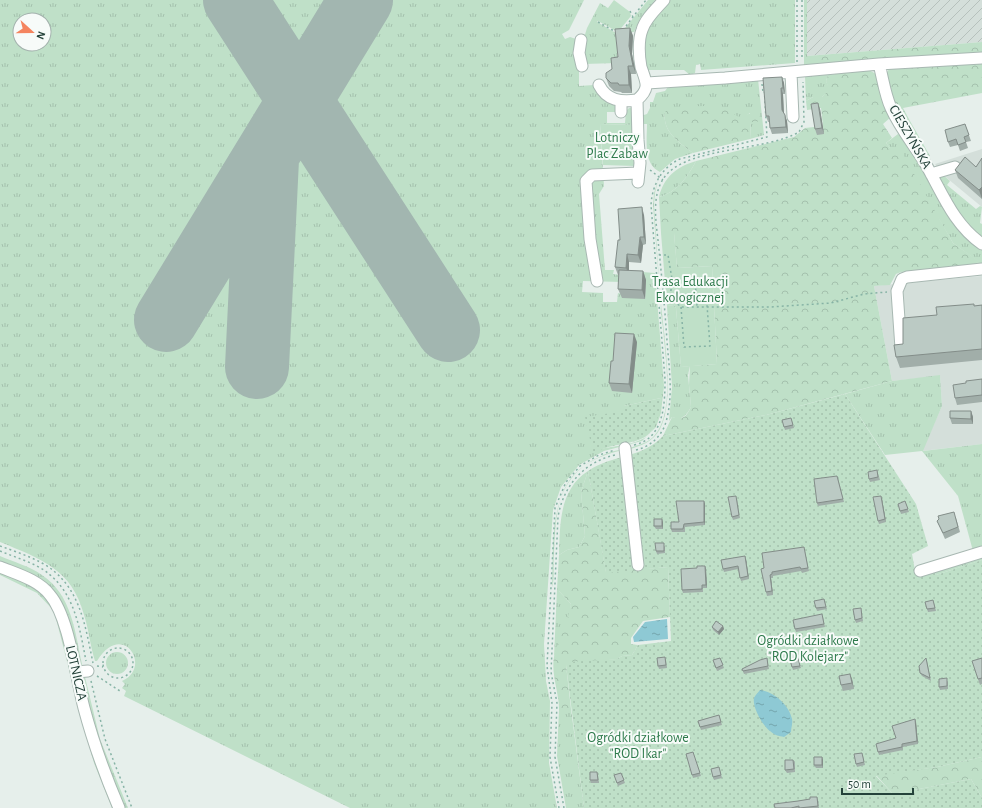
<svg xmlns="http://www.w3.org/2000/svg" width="982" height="808" viewBox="0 0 982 808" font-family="'Alegreya Sans',sans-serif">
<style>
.built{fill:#d4dfda}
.industrial{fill:url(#industrial-furrows)}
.grass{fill:url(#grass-tufts);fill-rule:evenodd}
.forest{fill:url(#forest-crowns)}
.park{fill:#bfe0c8}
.garden{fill:url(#garden-dots)}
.water{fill:url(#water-ripples)}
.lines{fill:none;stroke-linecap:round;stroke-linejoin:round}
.runway{stroke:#a2b6b0;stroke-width:64}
.minor-casing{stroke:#a8b8b2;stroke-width:13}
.path{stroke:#86b3a5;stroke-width:1.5;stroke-dasharray:2 3;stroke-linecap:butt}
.minor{stroke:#fff;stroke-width:11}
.wall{fill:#a1aea9}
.shaded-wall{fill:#838d89}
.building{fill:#bbcac4;stroke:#838d89}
.labels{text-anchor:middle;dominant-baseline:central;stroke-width:4;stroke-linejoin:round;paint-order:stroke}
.street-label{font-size:14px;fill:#24423a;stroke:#f7fbf9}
.park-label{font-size:14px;fill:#2d7a4b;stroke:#f7fbf9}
</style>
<defs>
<pattern id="industrial-furrows" width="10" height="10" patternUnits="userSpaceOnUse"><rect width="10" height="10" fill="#d4dfda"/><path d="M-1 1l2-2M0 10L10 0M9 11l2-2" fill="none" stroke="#b6c1bc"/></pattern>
<pattern id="grass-tufts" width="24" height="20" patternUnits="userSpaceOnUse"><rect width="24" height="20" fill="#bfe0c8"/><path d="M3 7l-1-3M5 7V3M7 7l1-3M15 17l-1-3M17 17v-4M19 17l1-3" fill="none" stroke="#a4c1ad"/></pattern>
<pattern id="forest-crowns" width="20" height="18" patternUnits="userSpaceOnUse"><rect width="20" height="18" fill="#bfe0c8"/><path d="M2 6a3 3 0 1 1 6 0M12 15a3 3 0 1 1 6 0" fill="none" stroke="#a4c1ad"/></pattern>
<pattern id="garden-dots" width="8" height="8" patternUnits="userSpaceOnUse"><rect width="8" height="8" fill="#bfe0c8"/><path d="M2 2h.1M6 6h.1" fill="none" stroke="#a4c1ad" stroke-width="1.8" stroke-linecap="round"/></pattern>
<pattern id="water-ripples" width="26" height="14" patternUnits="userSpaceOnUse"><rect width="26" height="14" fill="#8ec9d4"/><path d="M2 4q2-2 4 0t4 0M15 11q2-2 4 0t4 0" fill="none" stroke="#74a5ad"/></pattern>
</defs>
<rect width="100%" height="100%" fill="#e6efeb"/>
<path class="built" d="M 982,149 L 982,207 L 942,174 L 935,164 Z
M 982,276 L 982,444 L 922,451 L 942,406 L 940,376 L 892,381 L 874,286 Z"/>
<path class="industrial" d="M 807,0 L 982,0 L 982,42 L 807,56 Z"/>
<path class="grass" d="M 0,0 L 584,0 L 569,30 L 562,34 L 565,39 L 570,37 L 579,40 L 579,86 L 594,85 L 616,103 L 619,112 L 607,112 L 607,123 L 625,123 L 626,111 L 629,108 L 633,108 L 633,125 L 600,124 L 604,186 L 599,194 L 605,270 L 614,270 L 613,274 L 620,275 L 629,271 L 655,273 L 664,386 L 661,413 L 656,427 L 642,441 L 604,451 L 579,465 L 561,487 L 553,510 L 544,644 L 546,681 L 550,701 L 549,763 L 557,808 L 350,808 L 124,696 L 126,691 L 122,688 L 125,684 L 122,681 C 153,668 123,619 97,661 L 95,661 C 90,646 89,630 84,615 C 72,569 41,559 0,542 ZM 20,20 L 44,20 L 44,44 L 20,44 ZM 646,280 L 645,299 L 618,293 L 617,302 L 603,302 L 603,293 L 582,292 L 583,281 L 622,282 ZM 661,398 C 659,408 657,419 653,428 C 647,445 616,445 601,449 L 624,411 L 624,406 Z
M 614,0 L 630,12 L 631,16 L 618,32 L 598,21 L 597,22 L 616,33 L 618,63 L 584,64 L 583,41 L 587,28 L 600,3 L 608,8 Z
M 648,0 L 655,0 L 640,19 L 634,32 L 621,33 Z
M 670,0 L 795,0 L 795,63 L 701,70 L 700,64 L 696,65 L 695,73 L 690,75 L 684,70 L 648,70 C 643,61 642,39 646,30 C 649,22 664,6 670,0 Z
M 804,0 L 807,0 L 807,56 L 835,64 L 804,65 Z
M 828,75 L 826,81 L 830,90 L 822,97 L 813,97 L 806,101 L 805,76 Z
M 758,79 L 764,135 L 750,139 L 751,122 L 750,113 L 743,118 L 665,112 C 662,132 679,142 693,153 L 675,159 L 660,172 C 643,164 647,140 647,124 L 641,124 L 641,116 L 647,114 L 650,108 L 650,102 L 653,102 L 656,93 L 665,91 L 668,87 Z
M 902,120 L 910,121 L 930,156 L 927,157 Z
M 898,134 C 916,144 937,198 949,218 C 957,230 970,241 982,250 L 982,265 L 965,266 L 979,262 L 953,243 L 939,219 L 890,148 L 886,143 Z
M 696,161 C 687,178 677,192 659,197 C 664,177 676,167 696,161 Z
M 942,174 L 950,181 L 947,185 L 976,209 L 980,206 L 982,207 L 980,223 L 982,224 L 982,239 L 961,219 L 938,178 Z
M 658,181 L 655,193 L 654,205 L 660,295 L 653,205 L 654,193 Z
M 661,304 C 664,336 675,401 660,429 C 653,442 641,446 627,450 C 634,445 644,445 652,438 C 676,416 665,357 663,328 C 662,321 660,310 661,304 Z
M 674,305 L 676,308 L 681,367 L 690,366 L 688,375 L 691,407 C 686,416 682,421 672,417 L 669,421 L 672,387 L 667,306 Z
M 940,375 L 942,406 L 923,451 L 982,444 L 982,548 L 973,551 L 958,496 L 922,451 L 885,455 L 845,394 L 892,381 Z
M 623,450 C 560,465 556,498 554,554 C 553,564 555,579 552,587 C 554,541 547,484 595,459 C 603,455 614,449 623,450 Z
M 588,471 L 581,492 L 585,536 L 579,547 L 567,550 L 559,555 C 560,524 559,490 588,471 Z
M 0,556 C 14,562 29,566 42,575 C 72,595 75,632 82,664 L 80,667 L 61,603 L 0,564 Z
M 982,556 L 982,560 L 936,575 L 935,571 Z
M 0,571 L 39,590 L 55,608 L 115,808 L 112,808 L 94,763 L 86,735 L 54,611 L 37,593 L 0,575 Z
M 557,589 L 571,604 L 570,614 L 554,657 Z
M106 663a11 11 0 1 1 22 0a11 11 0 1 1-22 0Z
M 82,675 L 85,677 L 100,739 L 128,808 L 123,808 L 97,740 Z
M 559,709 L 571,709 L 584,808 L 566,808 L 557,756 Z"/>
<path class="forest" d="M 982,42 L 982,54 L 835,64 L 814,62 L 807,56 Z
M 982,62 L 982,93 L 903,108 L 910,121 L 902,120 L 897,112 L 886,74 L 889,69 Z
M 869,70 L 876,74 L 891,117 L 883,124 L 892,138 L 886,143 L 890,148 L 899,147 L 953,243 L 980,262 L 965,266 L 901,272 L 896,274 L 890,285 L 874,286 L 892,381 L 770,414 L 663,436 L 672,417 C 683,419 685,419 691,407 L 689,385 L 690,366 L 717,364 L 712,266 L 677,268 L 674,233 L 661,233 L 659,197 C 677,192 687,178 696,161 L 794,137 L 805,128 L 823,126 L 821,108 L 807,110 L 806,101 L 813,97 L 822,97 L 829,90 L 826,81 L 828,75 Z
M 705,106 L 726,107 C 742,123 739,115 756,112 L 759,113 L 760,119 L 757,122 L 751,122 L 750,139 L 693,153 C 679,142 662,132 665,112 L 670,107 Z
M 588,471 L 606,572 L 668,567 L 670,617 L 643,621 L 631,638 L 631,644 L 638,645 L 632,655 L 622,656 L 617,659 L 566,665 L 571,709 L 559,709 C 559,692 551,675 554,657 C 558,639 568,623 571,604 L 557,589 L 559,555 L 567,550 L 579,547 L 585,536 L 581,492 Z
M 982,757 L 982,798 L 971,779 L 893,794 L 876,775 L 937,767 Z"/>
<path class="park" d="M 600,124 L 633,125 L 634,166 L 603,165 Z
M 661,233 L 674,233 L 677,268 L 712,266 L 717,364 L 681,367 L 676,308 L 674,305 L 667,306 Z"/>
<path class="garden" d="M 845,394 L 916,504 L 928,546 L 912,554 L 916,576 L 935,571 L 936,575 L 982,560 L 982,757 L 937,767 L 876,776 L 893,794 L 971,779 L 982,798 L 982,808 L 584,808 L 566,665 L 568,662 L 617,659 L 622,656 L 632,655 L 638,645 L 671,641 L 668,567 L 606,573 L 588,471 C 613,454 641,459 663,436 L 770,414 Z
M 661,398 C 656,454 631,435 593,453 L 585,417 L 624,411 L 624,406 Z"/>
<path class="water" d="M 667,619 L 668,639 L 634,642 L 633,637 L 645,622 Z
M 760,690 C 774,692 789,705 792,719 C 793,723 791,728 791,732 L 784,737 C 779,736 774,735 770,731 C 763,726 752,707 754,698 C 755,695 758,693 760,690 Z"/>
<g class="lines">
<path class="runway" d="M 235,0 L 448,330
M 166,320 L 361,0
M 257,367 L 267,159"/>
<g class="minor-casing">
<path id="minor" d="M 581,40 L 579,53 L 582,66
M 879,64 C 883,79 885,95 891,108 C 900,128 914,145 925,163 C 942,192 953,224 982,244
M 791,73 L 793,117
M 647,83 L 725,78 L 879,64 L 982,58
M 599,85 C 607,101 621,102 637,100
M 621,112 L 621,101
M 931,174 L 955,167
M 638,182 L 640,163 L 638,140 L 637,100 C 651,88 646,82 641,67 C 639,57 638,40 642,30 C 645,19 656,9 664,0
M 597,281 L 590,239 L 586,181 L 592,175 L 638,173
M 901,348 L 897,291 L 902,279 L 907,277 L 982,269
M 625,448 L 638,565
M 0,567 C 17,574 39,580 50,595 C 69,617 76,678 84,708 C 93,742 105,775 119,808
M 920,571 L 982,552
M 76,672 L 88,671"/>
</g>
<path class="path" d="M 802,0 L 802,60
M 630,11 L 633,17
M 598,22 L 616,32
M 623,30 L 646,0
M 797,62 L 797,0
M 762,84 L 763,92
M 650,170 L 663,180
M 659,255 L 668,255 L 672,279 L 695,280 L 697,306
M 670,301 L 672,279
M 659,302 L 674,301 L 681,307 L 770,307 L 831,303 L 864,294 L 887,292
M 681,307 L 684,347 L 710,346 L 707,305
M 634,445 C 664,439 665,404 665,379 L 651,205 C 652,185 662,167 680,159 L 767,137 L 764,85
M 636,450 C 649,447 660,438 665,425 C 674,398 669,368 667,341 C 665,310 662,280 659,250 C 657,225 649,194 667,174 C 692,147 766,151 799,132 L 804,122 L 803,82
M 0,546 C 14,551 29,556 42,563 C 80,584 85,625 93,663
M 0,551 C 12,556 25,560 37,566 C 74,586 79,625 86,661
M103 663a15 15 0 1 1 30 0a15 15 0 1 1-30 0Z
M 97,666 L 103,667
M 97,676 L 120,691
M 91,681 L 105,739 L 132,808
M 559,808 L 550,757 L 552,703 L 547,666 L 555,508 L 566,482 L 580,466 L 599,455 L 615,450
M 564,808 L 555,757 L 557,703 L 551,672 L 558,517 C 563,486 584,462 615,455"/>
<use href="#minor" class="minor"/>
</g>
<path class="wall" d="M 630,28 L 633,36 L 632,54 L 636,74 L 631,74 L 632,93 L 622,93 L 621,92 L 614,91 L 609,86 L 606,78 L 612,69 Z
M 782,77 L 784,83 L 785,94 L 783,94 L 784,114 L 787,121 L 788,133 L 772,134 L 770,128 L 770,122 L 768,122 L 766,116 Z
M 820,109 L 824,134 L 817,135 L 815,129 Z
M 965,124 L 971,141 L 966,142 L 968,148 L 960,151 L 958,145 L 950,147 L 948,142 Z
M 982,158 L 982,199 L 958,178 L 955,170 L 976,167 Z
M 644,215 L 646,244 L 643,245 L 641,263 L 629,262 L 629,271 L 643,271 L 646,280 L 645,299 L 622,298 L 618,289 L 619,275 L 618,275 L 615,267 L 620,240 Z
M 982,305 L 982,360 L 900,368 L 896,357 L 903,344 L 937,315 L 974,306 Z
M 637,342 L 632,393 L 612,391 L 609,383 L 613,361 Z
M 982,379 L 982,402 L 957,405 L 955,398 L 966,383 Z
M 971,411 L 973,417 L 973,424 L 952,424 L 950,418 Z
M 792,421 L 794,428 L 785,430 L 784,427 Z
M 877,470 L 880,480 L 870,482 L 869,479 Z
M 838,478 L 844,502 L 818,506 L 817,503 Z
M 737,499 L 740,518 L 733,520 L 732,517 Z
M 882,499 L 886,522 L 879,524 L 878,521 Z
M 704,501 L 705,504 L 705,525 L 685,527 L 685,532 L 672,532 L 671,529 Z
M 905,501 L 909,512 L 901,514 L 900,511 Z
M 956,518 L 960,532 L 945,539 L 937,521 Z
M 663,522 L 663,529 L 656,529 L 654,526 Z
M 665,546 L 665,553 L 657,554 L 656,551 Z
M 805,551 L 809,571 L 802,573 L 801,571 L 773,576 L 773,578 L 771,578 L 773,595 L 767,596 L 766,592 L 764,568 Z
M 745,556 L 746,559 L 749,579 L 741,581 L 738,569 L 724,572 L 723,569 Z
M 705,566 L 706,569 L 707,588 L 703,588 L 703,592 L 683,593 L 682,590 L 697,568 Z
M 824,599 L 827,609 L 817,611 L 816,608 Z
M 934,603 L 936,611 L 928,612 L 927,609 Z
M 861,608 L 863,621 L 856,623 L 855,620 Z
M 823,617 L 825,627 L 796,632 L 795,629 Z
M 723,626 L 724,629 L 719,635 L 713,630 L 712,627 Z
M 665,657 L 666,660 L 667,668 L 659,669 L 658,666 Z
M 720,658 L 724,668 L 717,671 L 713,660 Z
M 767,658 L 769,669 L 744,674 L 742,669 Z
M 982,658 L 982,684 L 980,685 L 978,679 Z
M 799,661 L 801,668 L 793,670 L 792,667 Z
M 927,661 L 931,681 L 922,676 L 920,673 Z
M 852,679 L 854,689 L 843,691 L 841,685 Z
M 948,681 L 948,689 L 940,690 L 939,687 Z
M 719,715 L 722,725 L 701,730 L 698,721 Z
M 915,719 L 916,722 L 918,744 L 903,747 L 903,750 L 879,755 L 878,752 L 896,738 Z
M 693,752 L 701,776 L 693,778 L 686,754 Z
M 863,756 L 865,765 L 857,767 L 856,764 Z
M 822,757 L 823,760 L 823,768 L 816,768 L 814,765 Z
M 793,760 L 795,762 L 795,772 L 787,773 L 785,770 Z
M 720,770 L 722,778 L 714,780 L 713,777 Z
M 597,772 L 598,775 L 599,783 L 591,783 L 590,780 Z
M 621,773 L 625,783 L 618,786 L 614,775 Z
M 817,797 L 818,800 L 819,808 L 775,808 L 798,801 L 810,799 Z"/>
<path class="shaded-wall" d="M 630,28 L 633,36 L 632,54 L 636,74 L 633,66 L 629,46 Z
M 628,66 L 631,74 L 632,93 L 629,85 Z
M 782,77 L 784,83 L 785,94 L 783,88 Z
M 781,88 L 783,94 L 784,116 L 782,110 Z
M 818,103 L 820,109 L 824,134 L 822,128 Z
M 785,115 L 787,121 L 788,133 L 786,127 Z
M 982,187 L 982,199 L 979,190 Z
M 642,207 L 644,215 L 646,244 L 644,237 Z
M 640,237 L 643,245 L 641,263 L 638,255 Z
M 627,254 L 629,262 L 629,275 L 626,268 Z
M 643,271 L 646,280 L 645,299 L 642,290 Z
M 634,334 L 637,342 L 632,393 L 629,384 Z
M 971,411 L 973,417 L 973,424 L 971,419 Z
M 881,496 L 882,499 L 886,522 L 885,519 Z
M 704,501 L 705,504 L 705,525 L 704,522 Z
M 662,519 L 663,522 L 663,529 L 662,526 Z
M 745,556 L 746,559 L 749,579 L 748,576 Z
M 705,566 L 706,569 L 707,588 L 706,585 Z
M 770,575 L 771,578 L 773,595 L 772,591 Z
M 723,626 L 724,629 L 719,635 L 718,632 Z
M 850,674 L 852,679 L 854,689 L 852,683 Z
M 915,719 L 916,722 L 918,744 L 917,741 Z
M 822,757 L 823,760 L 823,768 L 822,765 Z"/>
<path class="building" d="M 630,28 L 629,46 L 633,66 L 628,66 L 629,85 L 619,85 L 618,83 L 611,83 L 606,78 L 606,73 L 612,69 L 611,58 L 618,57 L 615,29 Z
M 782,77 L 783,88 L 781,88 L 782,110 L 785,115 L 786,127 L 770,128 L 769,116 L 766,116 L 763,78 Z
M 818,103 L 822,128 L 815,129 L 811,104 Z
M 965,124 L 969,135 L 964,137 L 966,142 L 958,145 L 956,139 L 948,142 L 945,130 Z
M 965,157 L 976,167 L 982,158 L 982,187 L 979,190 L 955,170 Z
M 642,207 L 644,237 L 640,237 L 638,255 L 627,254 L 626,268 L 615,267 L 618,240 L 620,240 L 618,209 Z
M 619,270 L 643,271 L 642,290 L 618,289 Z
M 974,304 L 974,306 L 982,305 L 982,349 L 896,357 L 894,345 L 903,344 L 903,318 L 937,315 L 936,307 Z
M 615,333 L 634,334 L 629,384 L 609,383 L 611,361 L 613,361 Z
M 982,379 L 982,395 L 955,398 L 953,385 L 966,383 L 966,381 Z
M 950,411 L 971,411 L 971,419 L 950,418 Z
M 791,418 L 793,425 L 784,427 L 782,420 Z
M 877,470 L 878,477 L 869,479 L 868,472 Z
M 837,476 L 843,499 L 817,503 L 814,479 Z
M 736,496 L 739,515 L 732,517 L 728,497 Z
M 881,496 L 885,519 L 878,521 L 873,497 Z
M 676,501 L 704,501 L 704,522 L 684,524 L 683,529 L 671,529 L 671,522 L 679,522 Z
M 905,501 L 908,509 L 900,511 L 898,504 Z
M 954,512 L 958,527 L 943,533 L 937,521 L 939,519 L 938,516 Z
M 654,519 L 662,519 L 662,526 L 654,526 Z
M 655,543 L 664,543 L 664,551 L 656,551 Z
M 804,547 L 808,568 L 801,569 L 800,567 L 772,572 L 772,574 L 770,575 L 772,591 L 766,592 L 761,569 L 764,568 L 762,553 Z
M 745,556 L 748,576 L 740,578 L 738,566 L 723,569 L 721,560 Z
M 697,566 L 705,566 L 706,585 L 702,585 L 702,589 L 682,590 L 681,569 L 697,568 Z
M 824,599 L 826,607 L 816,608 L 814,601 Z
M 933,600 L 935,608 L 927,609 L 925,602 Z
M 861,608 L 862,618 L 855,620 L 853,609 Z
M 822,614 L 824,624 L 795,629 L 793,620 Z
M 716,621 L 723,626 L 718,632 L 712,627 Z
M 665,657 L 666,665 L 658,666 L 657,658 Z
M 720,658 L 723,665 L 716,668 L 713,660 Z
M 767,658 L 768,666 L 743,671 L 742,669 L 760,660 Z
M 798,658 L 800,666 L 792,667 L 790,660 Z
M 926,658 L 930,678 L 920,673 L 919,666 Z
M 982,658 L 982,678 L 978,679 L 972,661 Z
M 850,674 L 852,683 L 841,685 L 839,676 Z
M 947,678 L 947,686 L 939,687 L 939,679 Z
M 719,715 L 721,722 L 700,727 L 698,721 Z
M 915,719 L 917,741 L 902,744 L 902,747 L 878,752 L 876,744 L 896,738 L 892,726 Z
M 693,752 L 700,773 L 692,775 L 686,754 Z
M 862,753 L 864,762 L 856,764 L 854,754 Z
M 814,757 L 822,757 L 822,765 L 814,765 Z
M 785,760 L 793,760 L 794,769 L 785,770 Z
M 719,767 L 721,775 L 713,777 L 711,769 Z
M 590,772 L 597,772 L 598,780 L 590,780 Z
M 621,773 L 624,780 L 617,783 L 614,775 Z
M 810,797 L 817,797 L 818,806 L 799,808 L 799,806 L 791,808 L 775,808 L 774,804 L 798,801 L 810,799 Z"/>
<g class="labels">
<g class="street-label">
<text transform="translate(910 137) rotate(60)">CIESZYŃSKA</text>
<text transform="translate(76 673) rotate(77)">LOTNICZA</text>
</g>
<g class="park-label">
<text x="617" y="138">Lotniczy<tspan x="617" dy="16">Plac Zabaw</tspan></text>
<text x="690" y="282">Trasa Edukacji<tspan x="690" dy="16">Ekologicznej</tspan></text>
<text x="808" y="641">Ogródki działkowe<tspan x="808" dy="16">"ROD Kolejarz"</tspan></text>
<text x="638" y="738">Ogródki działkowe<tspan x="638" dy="16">"ROD Ikar"</tspan></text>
</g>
</g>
<g transform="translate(32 32) rotate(111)"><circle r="19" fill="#f7fbf9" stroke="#a3b1ad"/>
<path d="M0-3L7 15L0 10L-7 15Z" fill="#f4845f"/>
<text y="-6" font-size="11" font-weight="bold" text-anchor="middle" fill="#24423a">N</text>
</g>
<path d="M842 788v6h71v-6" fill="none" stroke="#24423a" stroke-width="2"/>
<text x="848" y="788" font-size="12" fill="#24423a" stroke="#f7fbf9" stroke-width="3" paint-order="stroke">50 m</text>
</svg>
